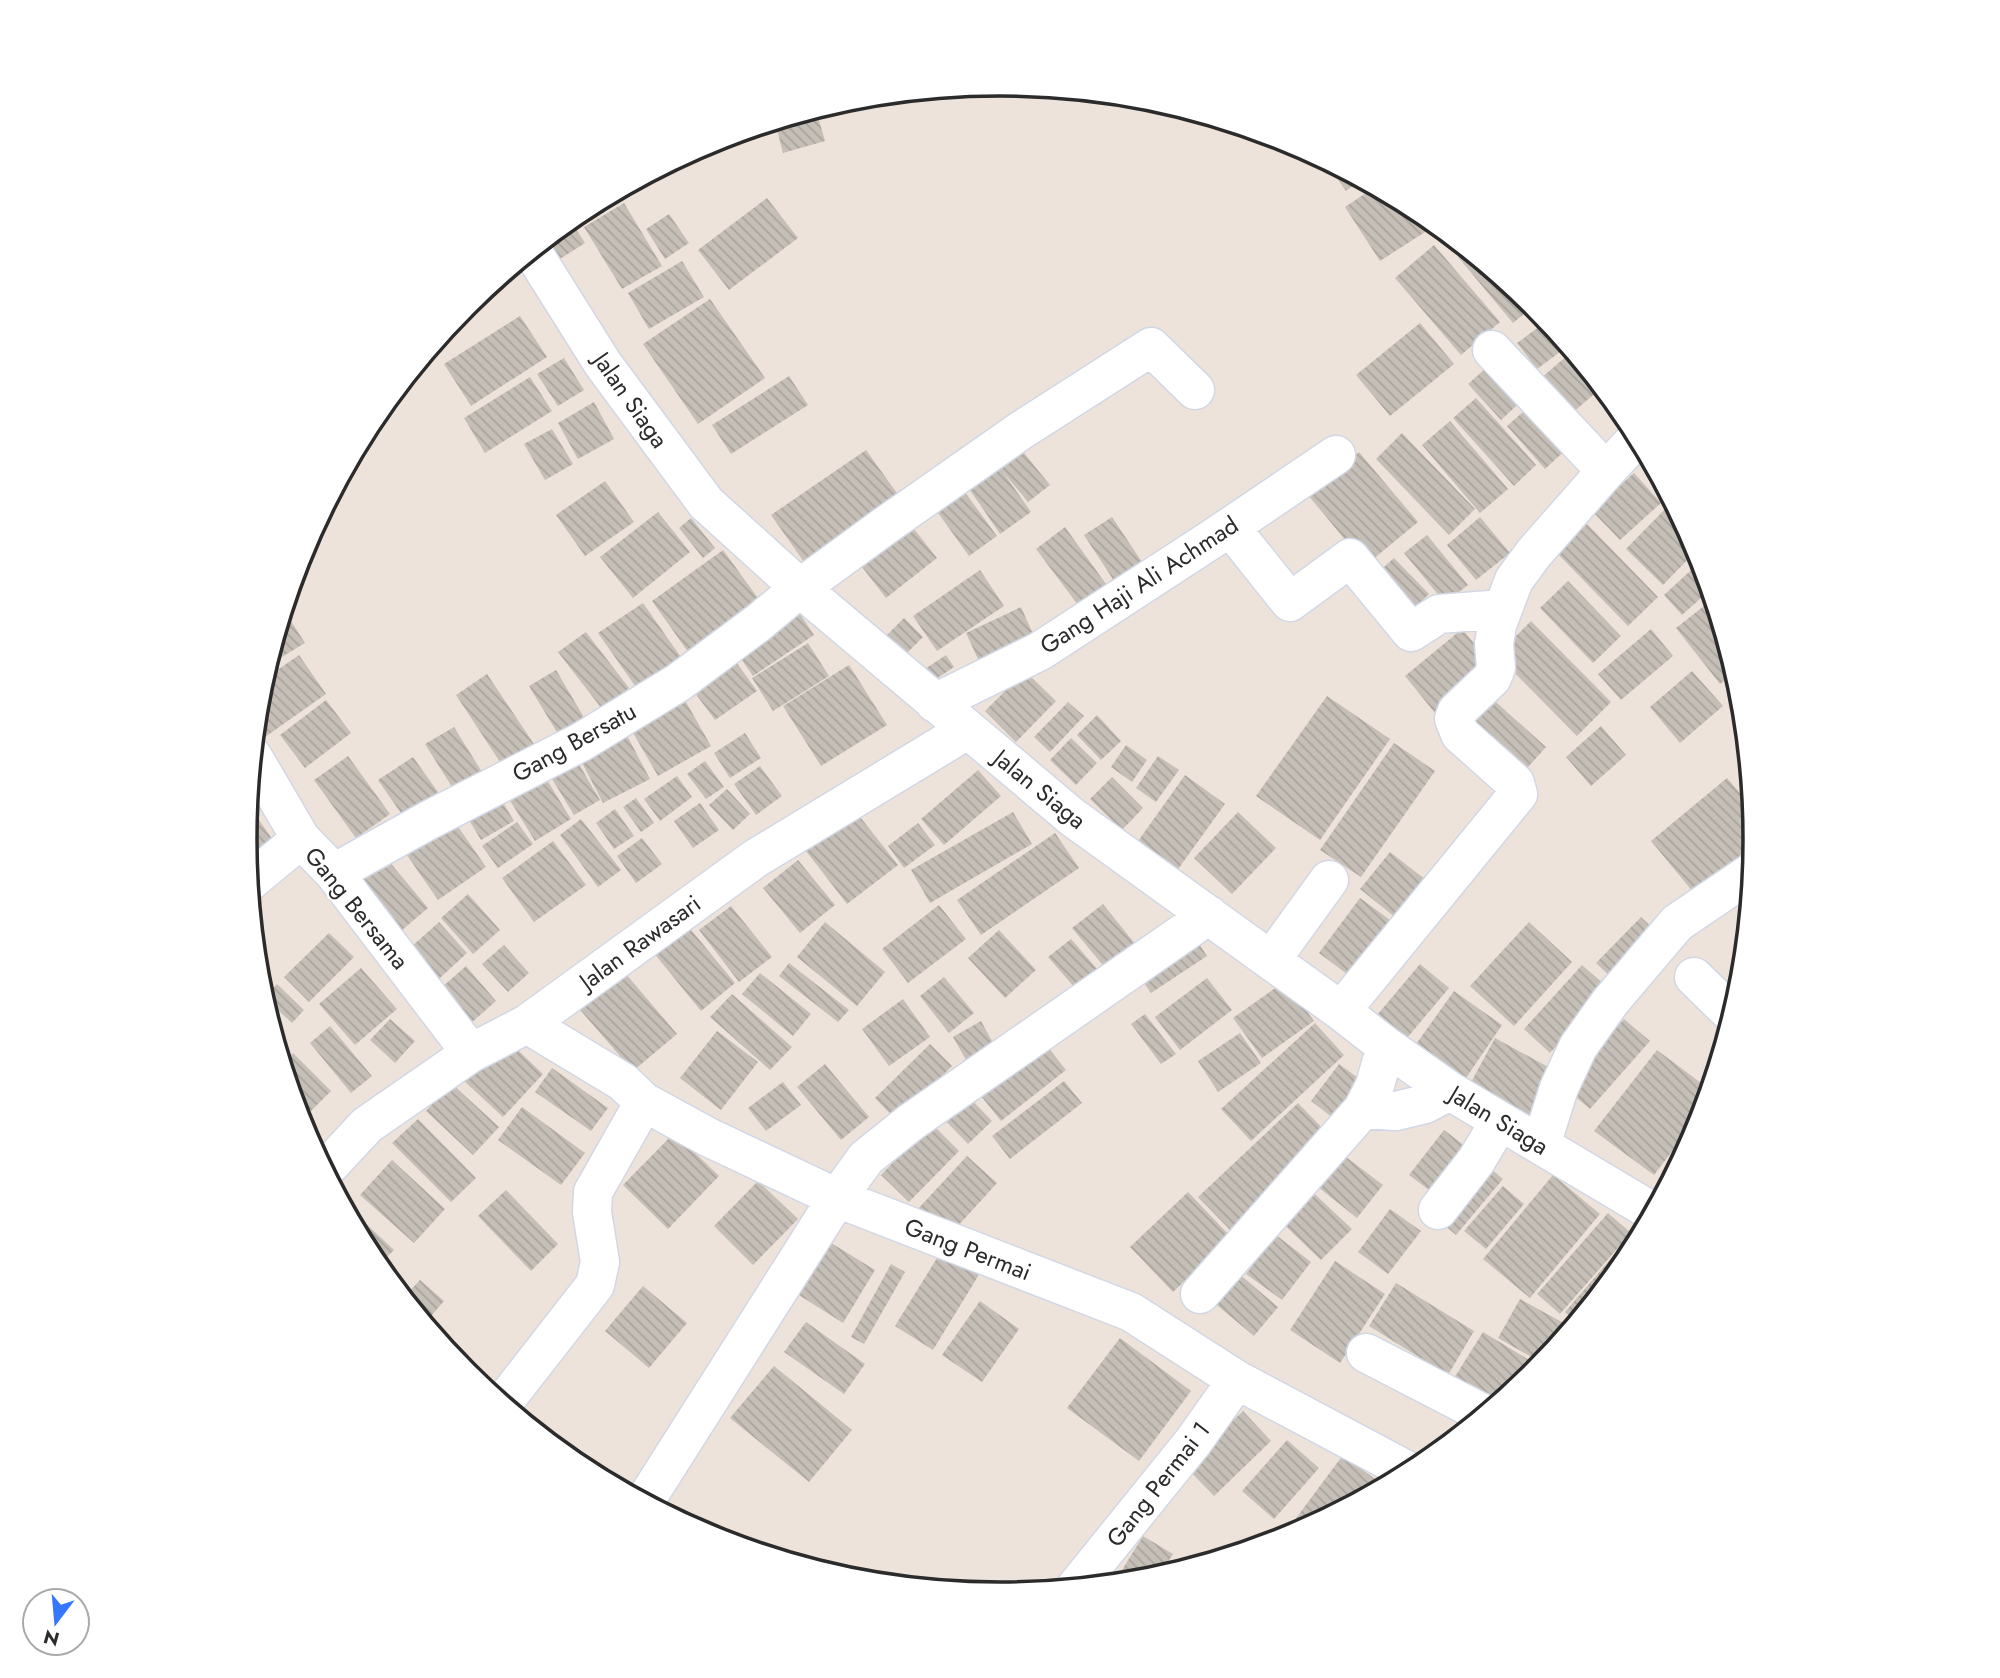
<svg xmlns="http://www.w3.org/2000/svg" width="2000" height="1678" viewBox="0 0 2000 1678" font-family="Jost,sans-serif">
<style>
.building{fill:url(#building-back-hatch)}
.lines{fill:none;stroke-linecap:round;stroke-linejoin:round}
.minor-casing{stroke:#d1d7e5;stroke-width:41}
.minor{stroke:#fff;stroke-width:38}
.labels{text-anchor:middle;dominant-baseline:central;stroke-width:5;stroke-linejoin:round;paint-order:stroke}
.street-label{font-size:24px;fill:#2b2b2b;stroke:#fff}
.rim{fill:none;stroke:#2b2b2b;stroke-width:3.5}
</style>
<defs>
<pattern id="building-back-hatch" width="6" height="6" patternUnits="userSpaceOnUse" patternTransform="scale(1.75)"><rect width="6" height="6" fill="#c6bfb7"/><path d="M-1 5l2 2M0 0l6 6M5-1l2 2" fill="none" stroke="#aaa49e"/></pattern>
</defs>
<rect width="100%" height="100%" fill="#eee3db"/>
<path class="building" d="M 816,110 L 825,141 L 783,153 L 775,122 Z
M 1325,161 L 1361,180 L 1346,191 Z
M 1375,187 L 1420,211 L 1436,225 L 1380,261 L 1345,207 Z
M 767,198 L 798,238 L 729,290 L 698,250 Z
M 624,203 L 662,266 L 622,289 L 584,227 Z
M 669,214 L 689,243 L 665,259 L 646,229 Z
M 570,220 L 585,243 L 560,259 L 547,239 Z
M 1434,245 L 1500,322 L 1461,355 L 1395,278 Z
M 1467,250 L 1534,305 L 1534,306 L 1513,323 L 1458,257 Z
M 682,261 L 704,297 L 649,329 L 628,293 Z
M 710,299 L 765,378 L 698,424 L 643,344 Z
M 520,316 L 547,357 L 471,406 L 444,364 Z
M 1547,321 L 1568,346 L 1537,369 L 1517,343 Z
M 1420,323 L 1454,364 L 1390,416 L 1356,375 Z
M 1569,354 L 1599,390 L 1571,414 L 1540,379 Z
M 564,358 L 584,390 L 558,406 L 537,374 Z
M 1493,362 L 1526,397 L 1501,420 L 1468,384 Z
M 789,376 L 808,405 L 731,454 L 712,425 Z
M 530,377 L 552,411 L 485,453 L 464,418 Z
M 1476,398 L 1536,465 L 1514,486 L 1453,418 Z
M 594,402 L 614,439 L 578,459 L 558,423 Z
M 1533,403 L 1571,445 L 1545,469 L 1507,426 Z
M 1450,421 L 1508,489 L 1480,513 L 1422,445 Z
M 552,429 L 573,464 L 545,480 L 524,444 Z
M 1402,433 L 1475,509 L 1449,535 L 1376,459 Z
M 1020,448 L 1050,485 L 1028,502 L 1003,472 L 1031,512 L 1000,534 L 959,474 Z
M 866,450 L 904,503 L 809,569 L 771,515 Z
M 1359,452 L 1418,522 L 1366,565 L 1308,495 Z
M 1634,473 L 1661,503 L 1620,540 L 1592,511 Z
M 956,480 L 997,536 L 969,556 L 928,499 Z
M 605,481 L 634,522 L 585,556 L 556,515 Z
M 1668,506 L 1680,518 L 1697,550 L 1663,585 L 1626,549 Z
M 658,512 L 690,552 L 633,598 L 600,557 Z
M 1112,517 L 1146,568 L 1118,587 L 1084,535 Z
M 1480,517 L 1510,553 L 1476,580 L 1447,545 Z
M 691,518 L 715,548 L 703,558 L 679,528 Z
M 906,519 L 937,558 L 886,598 L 855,558 Z
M 1587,524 L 1658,597 L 1628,626 L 1557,553 Z
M 1065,527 L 1106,584 L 1078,605 L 1036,549 Z
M 1427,535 L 1468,585 L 1445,603 L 1404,553 Z
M 723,550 L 763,605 L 691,656 L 652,601 Z
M 1394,558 L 1429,594 L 1409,613 L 1374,576 Z
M 1701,561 L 1710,590 L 1682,615 L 1664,595 Z
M 980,570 L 1004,606 L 937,651 L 913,616 Z
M 1568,581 L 1621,636 L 1593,663 L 1540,608 Z
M 1713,599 L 1735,672 L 1720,684 L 1676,628 Z
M 643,603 L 685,663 L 640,693 L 598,633 Z
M 794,605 L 814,635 L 753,676 L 732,646 Z
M 1021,607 L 1038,645 L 983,670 L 966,633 Z
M 284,610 L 305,643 L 267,666 Z
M 904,618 L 923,637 L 902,658 L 883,639 Z
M 1531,621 L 1611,702 L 1577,736 L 1497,655 Z
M 1462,629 L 1493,665 L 1435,713 L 1405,676 Z
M 1651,629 L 1673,656 L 1621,700 L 1598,674 Z
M 586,632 L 629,688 L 602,709 L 558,652 Z
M 808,643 L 829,676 L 773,711 L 752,678 Z
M 299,655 L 326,694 L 258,742 L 255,738 L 260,691 L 263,680 Z
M 731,655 L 757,691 L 715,720 L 689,685 Z
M 946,655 L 954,667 L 927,685 L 919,673 Z
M 849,665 L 887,725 L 821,766 L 783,706 Z
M 556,670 L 585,719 L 558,734 L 529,686 Z
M 1025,671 L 1056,701 L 1016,742 L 985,711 Z
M 1692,671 L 1723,706 L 1680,743 L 1650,707 Z
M 487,674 L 536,747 L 504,768 L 456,695 Z
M 1488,695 L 1546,747 L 1520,776 L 1462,724 Z
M 1327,696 L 1390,739 L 1320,840 L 1256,796 Z
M 326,700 L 351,733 L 305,768 L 280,735 Z
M 686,702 L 711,746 L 658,776 L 632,731 Z
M 1068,702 L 1084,716 L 1050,752 L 1034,737 Z
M 1097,715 L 1121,741 L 1101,760 L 1077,735 Z
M 1601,726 L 1626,755 L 1591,786 L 1566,757 Z
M 454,727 L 487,780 L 459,798 L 425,744 Z
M 624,730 L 650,779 L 603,803 L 578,755 Z
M 745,733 L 761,758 L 730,778 L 714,753 Z
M 1071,738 L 1097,763 L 1076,785 L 1050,760 Z
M 1394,743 L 1435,771 L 1361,877 L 1320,850 Z
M 1126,745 L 1147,760 L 1132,782 L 1111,767 Z
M 348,756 L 390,814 L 356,838 L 314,780 Z
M 1158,756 L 1179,770 L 1156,802 L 1136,788 Z
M 413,757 L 438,792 L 403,816 L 378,780 Z
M 576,759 L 600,800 L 574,815 L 549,774 Z
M 705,761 L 724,787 L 706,799 L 687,774 Z
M 760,766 L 782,796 L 756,815 L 734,784 Z
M 978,770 L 1001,796 L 944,845 L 921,819 Z
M 542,772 L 571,819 L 535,841 L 506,794 Z
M 1185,775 L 1225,804 L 1176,872 L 1136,844 Z
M 677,776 L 692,797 L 660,821 L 644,799 Z
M 1112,777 L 1143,808 L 1122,830 L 1090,799 Z
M 1727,778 L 1752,807 L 1755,839 L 1754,851 L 1698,898 L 1651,841 Z
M 727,789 L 750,814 L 733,830 L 709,805 Z
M 498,794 L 514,821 L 481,840 L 465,813 Z
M 636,798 L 654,823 L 641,832 L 623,807 Z
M 700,803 L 719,830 L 693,848 L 674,821 Z
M 853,808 L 898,865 L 847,904 L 803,847 Z
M 615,809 L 634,836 L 614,849 L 596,823 Z
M 253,811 L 279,849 L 248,871 L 245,839 L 247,815 Z
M 1013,812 L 1032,844 L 930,903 L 911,870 Z
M 1238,812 L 1276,848 L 1232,894 L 1194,858 Z
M 450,815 L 486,867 L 438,900 L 402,848 Z
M 581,819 L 621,870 L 598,887 L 560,835 Z
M 517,822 L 533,844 L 498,868 L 482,846 Z
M 918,823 L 935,845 L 904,868 L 888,846 Z
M 1055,833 L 1079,868 L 981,935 L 957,900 Z
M 642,838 L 662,864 L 636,883 L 617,856 Z
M 553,841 L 586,885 L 534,922 L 502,878 Z
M 1390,852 L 1431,884 L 1401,922 L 1360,889 Z
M 383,854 L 428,908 L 395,936 L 349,882 Z
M 798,860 L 835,905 L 800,933 L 763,888 Z
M 468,894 L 500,930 L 473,954 L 441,918 Z
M 1360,898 L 1397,925 L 1355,980 L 1319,953 Z
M 1103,904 L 1136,945 L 1106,969 L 1072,928 Z
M 939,905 L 966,939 L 908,983 L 882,949 Z
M 731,906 L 772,957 L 739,982 L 699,930 Z
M 1641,917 L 1661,936 L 1616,982 L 1596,963 Z
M 439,922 L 467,953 L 429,988 L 401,956 Z
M 825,922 L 885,972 L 857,1006 L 797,957 Z
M 1529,922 L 1572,962 L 1514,1026 L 1470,986 Z
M 687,925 L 735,983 L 701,1011 L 653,952 Z
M 999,930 L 1036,970 L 1005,998 L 968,958 Z
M 329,933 L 354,957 L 309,1002 L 284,977 Z
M 1192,933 L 1207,956 L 1151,993 L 1136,971 Z
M 1071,939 L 1098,970 L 1075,988 L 1048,957 Z
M 504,945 L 529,973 L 508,992 L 482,964 Z
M 789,963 L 849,1010 L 838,1022 L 779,976 Z
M 1420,964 L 1449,988 L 1407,1038 L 1378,1014 Z
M 1582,965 L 1608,988 L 1550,1053 L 1524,1029 Z
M 466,966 L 496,1001 L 462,1031 L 432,996 Z
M 620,967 L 677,1034 L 633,1071 L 575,1004 Z
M 361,968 L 397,1009 L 355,1045 L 319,1004 Z
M 760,973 L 811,1014 L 793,1036 L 742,994 Z
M 944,977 L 974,1013 L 949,1033 L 920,996 Z
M 1207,978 L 1232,1010 L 1180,1050 L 1155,1017 Z
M 1285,981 L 1314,1021 L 1262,1058 L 1233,1018 Z
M 277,984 L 304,1010 L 292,1023 L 264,997 Z
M 1454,991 L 1502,1025 L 1464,1081 L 1414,1047 Z
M 732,994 L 792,1047 L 770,1070 L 710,1017 Z
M 903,999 L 930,1037 L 889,1066 L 862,1029 Z
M 1145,1014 L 1176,1054 L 1161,1064 L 1131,1024 Z
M 390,1019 L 415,1041 L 395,1063 L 370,1040 Z
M 1624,1019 L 1650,1041 L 1590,1109 L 1564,1087 Z
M 981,1021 L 998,1052 L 970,1067 L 953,1037 Z
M 1315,1023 L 1344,1055 L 1251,1141 L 1221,1109 Z
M 330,1026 L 372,1076 L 351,1093 L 310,1043 Z
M 717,1031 L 758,1062 L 721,1110 L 680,1078 Z
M 1240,1033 L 1261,1063 L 1218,1092 L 1198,1061 Z
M 1038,1035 L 1066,1070 L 1001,1121 L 973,1086 Z
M 503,1036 L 543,1074 L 503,1117 L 462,1079 Z
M 1495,1038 L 1561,1074 L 1535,1122 L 1469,1086 Z
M 930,1044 L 952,1066 L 897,1121 L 875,1098 Z
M 1657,1050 L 1709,1089 L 1702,1112 L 1654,1175 L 1594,1131 Z
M 293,1053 L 331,1091 L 307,1115 L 295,1102 L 283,1063 Z
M 825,1064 L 869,1117 L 841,1140 L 797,1087 Z
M 1339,1064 L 1365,1083 L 1337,1121 L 1311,1101 Z
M 552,1068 L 608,1108 L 591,1131 L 535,1092 Z
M 1064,1081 L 1082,1103 L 1010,1159 L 992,1136 Z
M 783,1082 L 801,1105 L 766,1131 L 748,1108 Z
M 451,1083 L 499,1127 L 473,1155 L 426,1111 Z
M 965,1093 L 992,1121 L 968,1144 L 941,1116 Z
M 1298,1103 L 1331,1137 L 1231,1231 L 1198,1197 Z
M 522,1107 L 585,1153 L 561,1185 L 498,1140 Z
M 418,1119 L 476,1178 L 451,1202 L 392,1143 Z
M 931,1123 L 959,1151 L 909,1202 L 881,1175 Z
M 1444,1130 L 1474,1153 L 1440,1198 L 1409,1175 Z
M 674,1133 L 719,1176 L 668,1229 L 623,1185 Z
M 1693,1135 L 1694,1135 L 1680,1162 L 1673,1156 Z
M 1338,1151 L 1383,1185 L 1357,1218 L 1313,1183 Z
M 967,1156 L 997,1183 L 957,1227 L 917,1210 Z
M 392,1160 L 445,1209 L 414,1243 L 360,1195 Z
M 1484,1163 L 1503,1179 L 1456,1235 L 1437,1219 Z
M 1553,1175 L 1600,1214 L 1530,1298 L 1483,1259 Z
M 758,1181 L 798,1219 L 753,1265 L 714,1226 Z
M 1305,1185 L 1352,1229 L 1321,1260 L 1275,1216 Z
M 1503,1186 L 1524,1204 L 1486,1249 L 1464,1231 Z
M 506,1190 L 558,1244 L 531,1271 L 478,1216 Z
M 1188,1192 L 1231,1237 L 1173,1292 L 1130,1247 Z
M 342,1201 L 394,1250 L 378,1266 L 372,1258 Z
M 1390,1209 L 1421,1231 L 1388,1274 L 1358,1252 Z
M 1608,1213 L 1631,1233 L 1560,1314 L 1537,1294 Z
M 1276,1235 L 1311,1262 L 1282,1300 L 1246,1274 Z
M 823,1238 L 875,1270 L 843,1323 L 791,1290 Z
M 1627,1240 L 1634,1247 L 1628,1259 L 1576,1322 L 1565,1312 Z
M 942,1250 L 980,1273 L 933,1350 L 895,1326 Z
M 1335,1261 L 1385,1294 L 1340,1363 L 1290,1330 Z
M 891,1264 L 905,1272 L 864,1344 L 851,1337 Z
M 1237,1272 L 1278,1307 L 1254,1336 L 1212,1301 Z
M 420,1280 L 444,1301 L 425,1323 L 404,1297 Z
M 1396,1283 L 1474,1331 L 1448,1375 L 1369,1326 Z
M 643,1286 L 687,1323 L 649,1368 L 605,1331 Z
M 1520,1299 L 1571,1327 L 1542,1363 L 1498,1338 Z
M 980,1301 L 1019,1329 L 982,1382 L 942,1355 Z
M 806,1322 L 865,1364 L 844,1394 L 784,1352 Z
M 1483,1332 L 1539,1366 L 1534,1373 L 1492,1408 L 1451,1383 Z
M 1120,1338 L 1191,1391 L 1139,1461 L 1067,1408 Z
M 774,1366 L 852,1430 L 809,1482 L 730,1418 Z
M 1243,1411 L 1271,1441 L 1214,1496 L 1185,1466 Z
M 1287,1440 L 1319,1468 L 1274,1519 L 1242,1491 Z
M 1343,1455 L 1384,1486 L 1295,1533 L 1288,1529 Z
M 1143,1536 L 1173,1554 L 1159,1576 L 1147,1580 L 1114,1583 Z"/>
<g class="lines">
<g class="minor-casing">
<path id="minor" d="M 532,251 L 603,364 L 706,503 L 800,588 L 1072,817 L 1341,1011 L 1386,1046 L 1450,1091 L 1653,1212
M 1492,350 L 1606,471
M 1242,542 L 1290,602 L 1350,558 L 1411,632 L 1439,614 L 1502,609
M 935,703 L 1040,651 L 1212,539 L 1336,455
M 253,757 L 301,839 L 334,873 L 471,1053
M 334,873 L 429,820 L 581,742 L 679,682 L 758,623 L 800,588 L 886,525 L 1020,431 L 1151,347 L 1195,390
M 249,882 L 301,839
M 1271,960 L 1329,880
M 1694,977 L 1732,1014
M 1341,1011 L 1518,794 L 1515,783 L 1460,734 L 1454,719 L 1457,711 L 1492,678 L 1496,668 L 1494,644 L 1497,625 L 1514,580 L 1534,553 L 1606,471 L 1637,438
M 527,1024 L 623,1082 L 644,1102 L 708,1137 L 837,1198 L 1131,1312 L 1237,1380 L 1410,1472
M 1363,1109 L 1396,1111 L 1425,1104 L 1450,1091
M 1541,1145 L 1559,1088 L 1578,1047 L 1610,1002 L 1677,923 L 1752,872
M 325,1170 L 367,1125 L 471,1053 L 527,1024 L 756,858 L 967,730
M 1438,1210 L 1476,1161 L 1500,1121
M 1200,1294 L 1363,1109 L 1375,1085 L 1386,1046
M 1366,1353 L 1484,1414
M 503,1403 L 595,1285 L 600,1262 L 592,1212 L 593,1192 L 644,1102
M 645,1501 L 837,1198 L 866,1158 L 911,1122 L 1209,915
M 1076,1587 L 1193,1442 L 1237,1380"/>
</g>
<use href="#minor" class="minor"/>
</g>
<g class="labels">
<g class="street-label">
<text transform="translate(631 400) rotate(55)">Jalan Siaga</text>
<text transform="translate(1139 585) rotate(-33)">Gang Haji Ali Achmad</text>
<text transform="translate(574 742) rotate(-29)">Gang Bersatu</text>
<text transform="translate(1040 789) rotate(39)">Jalan Siaga</text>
<text transform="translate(357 908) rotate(51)">Gang Bersama</text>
<text transform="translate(640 942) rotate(-36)">Jalan Rawasari</text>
<text transform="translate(1499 1120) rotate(31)">Jalan Siaga</text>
<text transform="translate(968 1249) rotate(21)">Gang Permai</text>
<text transform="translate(1158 1484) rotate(-52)">Gang Permai 1</text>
</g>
</g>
<path d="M0 0H2000V1678H0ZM257 839a743 743 0 1 1 1486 0a743 743 0 1 1-1486 0Z" fill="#fff" fill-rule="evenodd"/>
<path class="rim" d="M257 839a743 743 0 1 1 1486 0a743 743 0 1 1-1486 0Z"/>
<g transform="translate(56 1622) rotate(196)"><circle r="33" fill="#ffffff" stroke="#aaaaaa" stroke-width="2"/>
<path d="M0-5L12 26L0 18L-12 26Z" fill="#3777ff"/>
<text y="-10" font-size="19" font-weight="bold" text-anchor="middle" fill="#2b2b2b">N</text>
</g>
</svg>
